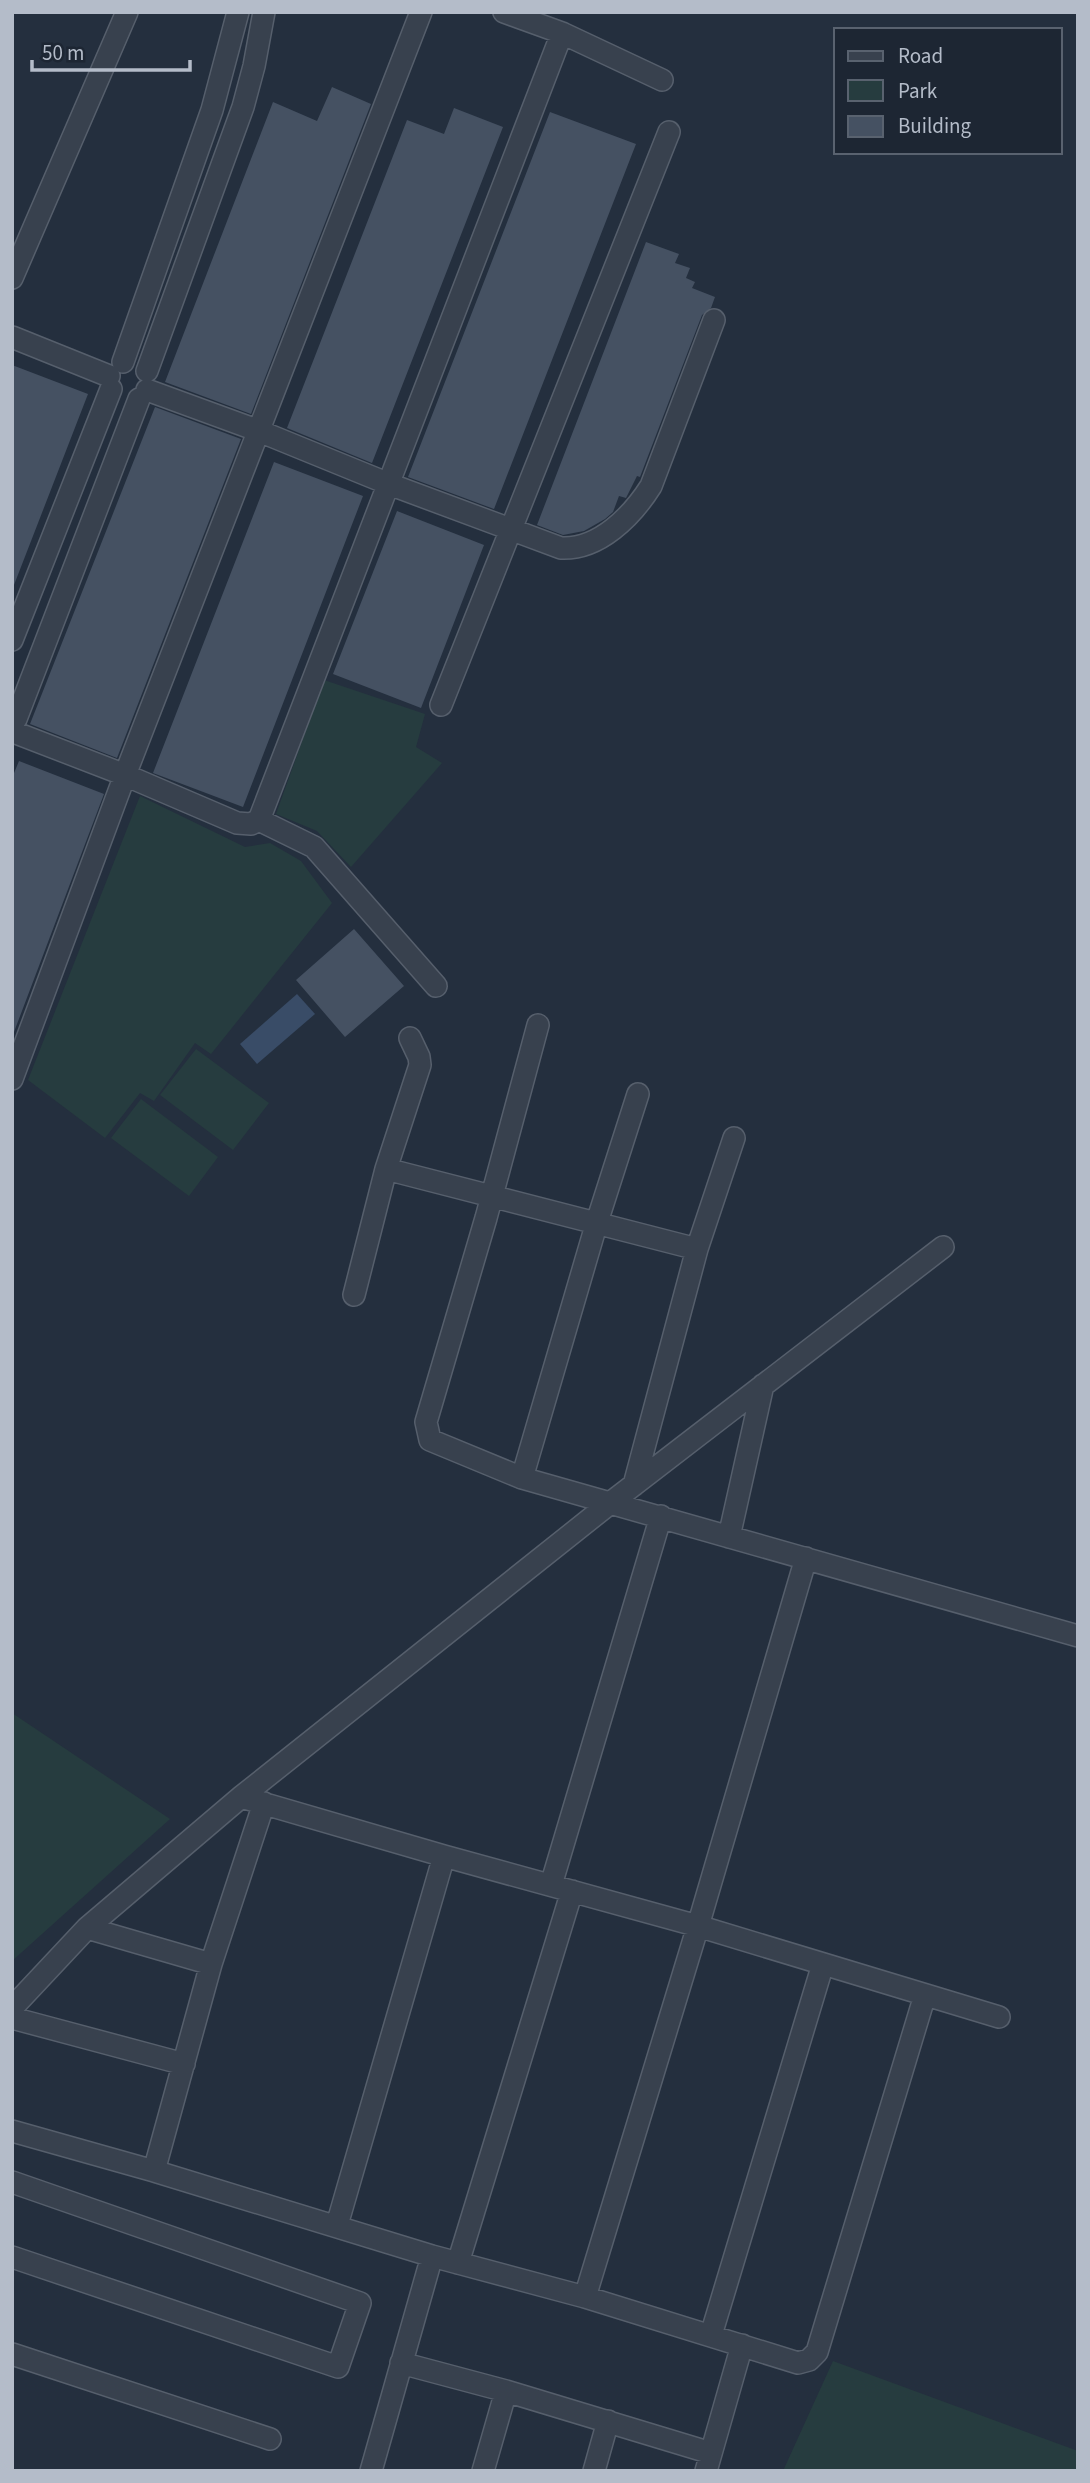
<svg xmlns="http://www.w3.org/2000/svg" width="1090" height="2483" viewBox="0 0 1090 2483" font-family="'Source Sans 3',sans-serif">
<style>
.green{fill:#263c3f}
.water{fill:#394c67}
.building{fill:#455162}
.lines{fill:none;stroke-linecap:round;stroke-linejoin:round}
.minor-casing{stroke:#565f6c;stroke-width:24}
.minor{stroke:#38414e;stroke-width:21}
</style>
<rect width="100%" height="100%" fill="#242f3e"/>
<path class="green" d="M 324,680 L 425,714 L 416,747 L 442,763 L 351,867 L 317,831 L 276,814 Z
M 140,796 L 245,847 L 270,843 L 301,861 L 332,903 L 211,1054 L 195,1043 L 154,1101 L 140,1093 L 105,1138 L 28,1080 Z
M 196,1049 L 269,1103 L 233,1150 L 160,1095 Z
M 141,1099 L 218,1157 L 189,1196 L 111,1138 Z
M 12,1713 L 170,1819 L 12,1961 Z
M 833,2361 L 1078,2451 L 1078,2471 L 783,2471 Z"/>
<path class="water" d="M 297,994 L 315,1014 L 257,1064 L 240,1044 Z"/>
<path class="building" d="M 332,87 L 371,104 L 251,414 L 165,382 L 273,102 L 317,121 Z
M 454,108 L 503,127 L 372,463 L 287,428 L 407,120 L 444,134 Z
M 550,112 L 636,144 L 494,509 L 408,477 Z
M 646,242 L 679,254 L 675,263 L 690,268 L 686,278 L 695,282 L 692,288 L 715,297 L 711,308 L 702,315 L 640,477 L 637,476 L 626,498 L 619,496 L 613,512 L 605,519 L 584,531 L 563,535 L 537,525 Z
M 12,365 L 88,394 L 14,585 L 12,585 Z
M 155,407 L 241,439 L 117,758 L 30,724 Z
M 274,462 L 363,496 L 243,807 L 153,773 Z
M 397,511 L 484,545 L 421,708 L 333,674 Z
M 19,761 L 104,794 L 14,1032 L 12,778 Z
M 354,929 L 404,986 L 345,1037 L 296,980 Z"/>
<g class="lines">
<g class="minor-casing">
<path id="minor" d="M 504,12 L 562,33 L 662,80
M 12,278 L 127,12
M 12,337 L 109,376
M 123,362 L 212,110 L 238,12
M 147,371 L 243,107 L 254,66 L 264,12
M 147,390 L 259,431 L 389,484 L 561,548 C 599,550 632,516 651,486 L 714,320
M 12,640 L 111,389
M 441,705 L 669,132
M 16,719 L 139,399
M 16,733 L 125,775 L 237,823 L 251,824 L 259,820 L 562,33
M 259,820 L 314,847 L 436,986
M 538,1025 L 486,1218 L 426,1422 L 430,1440 L 522,1478 L 1078,1636
M 12,1079 L 125,775 L 421,12
M 386,1169 L 697,1249
M 354,1295 L 386,1169 L 420,1065 L 419,1057 L 410,1038
M 522,1478 L 597,1222 L 638,1094
M 634,1485 L 697,1249 L 734,1138
M 729,1537 L 763,1385
M 241,1797 L 444,1856 L 698,1926 L 999,2017
M 551,1885 L 661,1516
M 87,1928 L 211,1964
M 12,2008 L 87,1928 L 241,1797 L 609,1504 L 943,1247
M 12,2018 L 184,2064
M 12,2131 L 154,2171 L 432,2256 L 585,2297 L 798,2363 L 809,2360 L 817,2352 L 925,1995
M 154,2171 L 211,1964 L 264,1803
M 12,2182 L 360,2303 L 338,2367 L 12,2257
M 337,2225 L 444,1856
M 458,2263 L 572,1891
M 585,2297 L 698,1926 L 806,1558
M 711,2335 L 823,1964
M 12,2354 L 270,2439
M 401,2363 L 506,2391 L 711,2453
M 371,2471 L 432,2256
M 483,2471 L 506,2391
M 594,2471 L 608,2421
M 706,2471 L 742,2345"/>
</g>
<use href="#minor" class="minor"/>
</g>
<rect width="1090" height="2483" fill="none" stroke="#b4bcc9" stroke-width="28"/>
<rect x="834" y="28" width="228" height="126" fill="#1d2633" stroke="#59626f" stroke-width="2"/>
<rect x="848" y="51" width="35" height="10" fill="#38414e" stroke="#59626f" stroke-width="2"/>
<text x="898" y="63" font-size="21" fill="#b4bcc9">Road</text>
<rect x="848" y="80" width="35" height="21" fill="#263c3f" stroke="#59626f" stroke-width="2"/>
<text x="898" y="98" font-size="21" fill="#b4bcc9">Park</text>
<rect x="848" y="116" width="35" height="21" fill="#455162" stroke="#59626f" stroke-width="2"/>
<text x="898" y="133" font-size="21" fill="#b4bcc9">Building</text>
<path d="M32 60v10h158v-10" fill="none" stroke="#b4bcc9" stroke-width="3.5"/>
<text x="42" y="60" font-size="21" fill="#b4bcc9" stroke="#1d2633" stroke-width="5" paint-order="stroke">50 m</text>
</svg>
